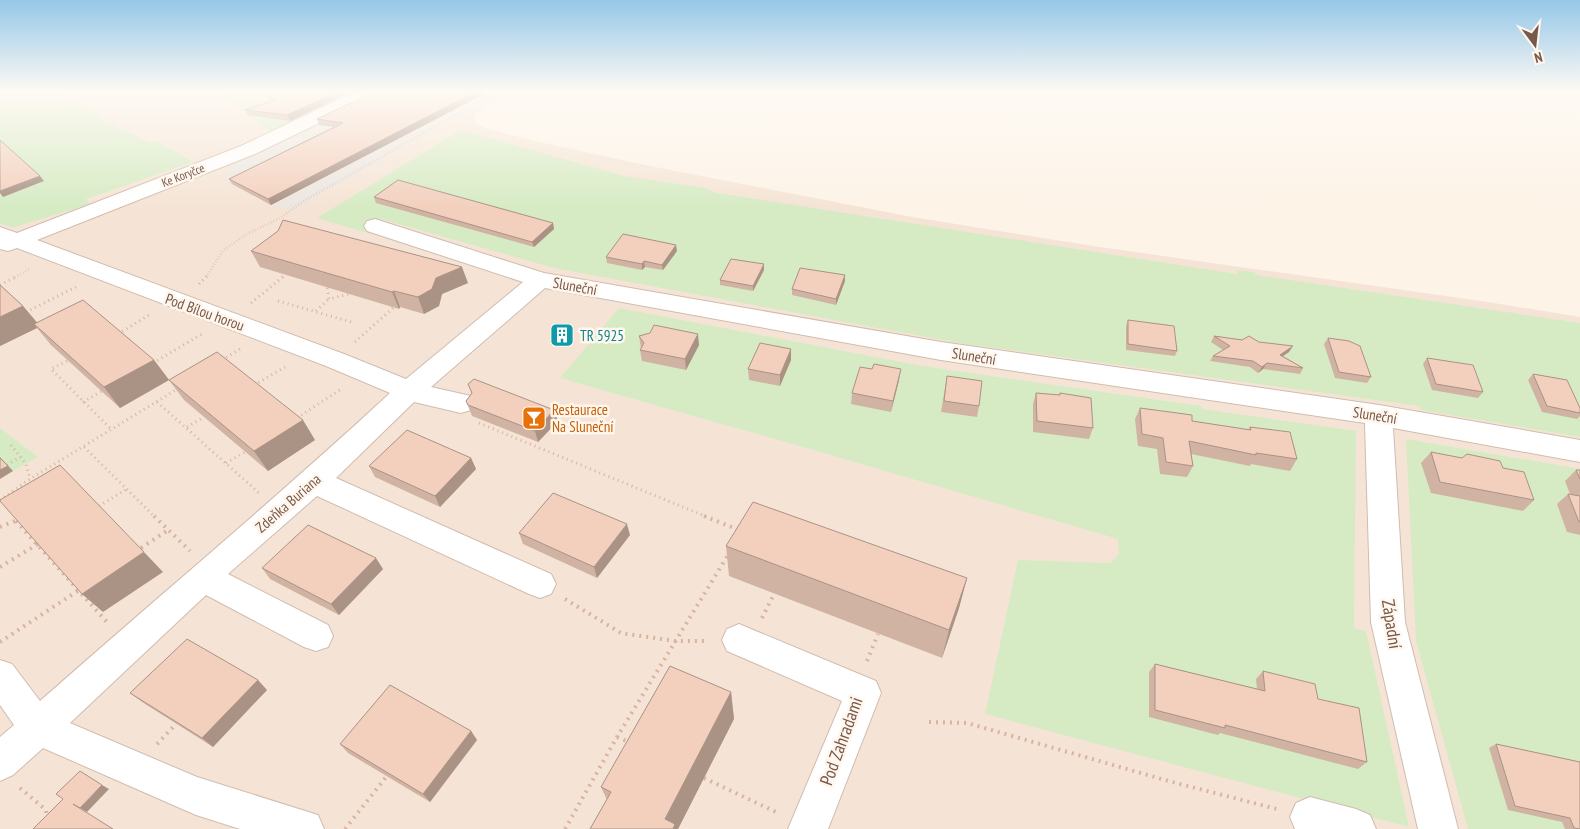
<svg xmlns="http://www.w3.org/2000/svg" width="1580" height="829" viewBox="0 0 1580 829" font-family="'PT Sans Narrow',sans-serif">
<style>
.residential{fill:#f5e4d5}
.industrial{fill:#ede6e0}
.green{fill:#d6ebc4}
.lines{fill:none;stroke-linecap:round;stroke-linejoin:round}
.minor-casing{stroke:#d1bcae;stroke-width:2}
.path-far2{stroke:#d8b3a0;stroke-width:2.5;stroke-dasharray:0.5 2.5;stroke-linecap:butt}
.path-far1{stroke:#d8b3a0;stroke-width:3;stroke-dasharray:1 4;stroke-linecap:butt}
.path{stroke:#d8b3a0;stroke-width:4;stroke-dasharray:2 5;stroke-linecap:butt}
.minor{fill:#fff;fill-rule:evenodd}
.wall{fill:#d1b3a3}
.shaded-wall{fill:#aa9285}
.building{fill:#f3d0be;stroke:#aa9285}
.labels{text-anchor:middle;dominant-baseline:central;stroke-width:5;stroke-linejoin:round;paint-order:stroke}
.far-street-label{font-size:12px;fill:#77584a;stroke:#fff7ed}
.street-label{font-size:15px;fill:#77584a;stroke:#fff7ed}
.culture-label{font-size:15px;fill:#0d838f;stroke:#fff7ed;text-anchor:start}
.food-label{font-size:15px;fill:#c56008;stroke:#fff7ed;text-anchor:start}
.near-street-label{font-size:18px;fill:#77584a;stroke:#fff7ed}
</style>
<rect width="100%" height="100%" fill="#fdf3e7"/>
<path class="residential" d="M 0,92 L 512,92 L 474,116 L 475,123 L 487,129 L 526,139 L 645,165 L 912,217 L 1093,246 L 1488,302 L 1580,317 L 1580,829 L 0,829 Z"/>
<path class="industrial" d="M 342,92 L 501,92 L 294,210 L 271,205 L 232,184 L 225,186 L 230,165 L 213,155 L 284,126 Z"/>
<path class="green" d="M 0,92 L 62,92 L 97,114 L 106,123 L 110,122 L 150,143 L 156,141 L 193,162 L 86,199 L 90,204 L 12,228 L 0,223 Z
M 217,92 L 342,92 L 347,96 L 270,132 Z
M 461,130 L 624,176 L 705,188 L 717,193 L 1237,274 L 1237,270 L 1254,272 L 1256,275 L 1580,323 L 1580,437 L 1421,410 L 1419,406 L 966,344 L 861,325 L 554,268 L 381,219 L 364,232 L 317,218 Z
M 619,308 L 922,366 L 1201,406 L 1202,409 L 1356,431 L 1354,628 L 1366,631 L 1409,827 L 985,714 L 1018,560 L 1110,563 L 1119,554 L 1118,539 L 803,447 L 560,378 Z
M 0,428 L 38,457 L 13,471 L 0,457 Z
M 1406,439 L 1580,469 L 1580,829 L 1468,829 L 1416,641 Z"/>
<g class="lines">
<g class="minor-casing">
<path id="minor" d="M 355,92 L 370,92 L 372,95 L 369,99 L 255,154 L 37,240 L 344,354 L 406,379 L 523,282 L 367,231 L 364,226 L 367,221 L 375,219 L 544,273 L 941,342 L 1379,405 L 1580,440 L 1580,462 L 1393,428 L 1405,622 L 1458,829 L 1418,829 L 1371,622 L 1365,423 L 941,360 L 545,288 L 431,387 L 471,396 L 475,403 L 471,410 L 461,413 L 414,402 L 336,478 L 551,574 L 556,584 L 551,594 L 540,598 L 529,594 L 317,496 L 228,574 L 328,625 L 333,636 L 328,647 L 316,651 L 304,647 L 206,595 L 70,723 L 197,777 L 318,815 L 324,829 L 240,829 L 196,815 L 43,748 L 13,775 L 0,781 L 0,737 L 14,725 L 0,705 L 0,660 L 12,664 L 40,701 C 156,598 276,499 390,393 L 326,366 L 17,248 L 8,251 L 0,249 L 0,227 L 17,233 L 241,146 Z
M 739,624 L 876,681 L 881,693 L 828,829 L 788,829 L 842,701 L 727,651 L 722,640 L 727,629 Z
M 1310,797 L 1356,809 L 1370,815 L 1376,829 L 1295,829 L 1290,817 L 1296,803 Z"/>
</g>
<path class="path-far2" d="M 15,277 L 30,269
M 206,277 L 223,251 L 245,235 L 282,217 L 302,202 L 496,92
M 283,277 L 285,275"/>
<path class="path-far1" d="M 199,284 L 207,276
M 0,285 L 18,276
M 330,285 L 327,286 L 329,299 L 353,293
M 278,301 L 351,322
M 251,303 L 284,276
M 316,311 L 329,299
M 26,312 L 76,287
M 118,334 L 149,315
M 355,342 L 394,307
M 222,360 L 240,349
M 67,361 L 51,369 L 111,429
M 153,363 L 202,334
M 254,385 L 285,367
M 83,402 L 102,391
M 157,402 L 259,493
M 297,418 L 341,389
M 479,423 L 707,517
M 187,427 L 204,417
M 11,445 L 26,464 L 30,479
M 84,447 L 155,517
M 226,463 L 245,452
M 7,465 L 20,457
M 0,500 L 30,479 L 179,388
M 99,506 L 127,489"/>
<path class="path" d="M 154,516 L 190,551
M 704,516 L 739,530
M 16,521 L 107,622
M 0,527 L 18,520
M 141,548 L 168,530
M 0,567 L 38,544
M 565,599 L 621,633 L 675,641 L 709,641
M 762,618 L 774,594
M 0,642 L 79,590
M 867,661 L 878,634
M 929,722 L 967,723 L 1172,782 L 1277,809
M 617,737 L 631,743
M 157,744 L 176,724
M 704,778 L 778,813
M 20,788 L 46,810 L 47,817
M 345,829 L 387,776
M 565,829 L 617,737 L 728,555"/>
<use href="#minor" class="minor"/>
</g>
<path class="wall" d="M 262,92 L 351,92 L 290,121 L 248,115 L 245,110 L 272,101 Z
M 370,92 L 488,92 L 271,205 L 232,184 L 229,179 L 334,127 L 319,125 L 317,119 L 368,95 Z
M 374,197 L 553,223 L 554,229 L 534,247 L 376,203 Z
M 251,251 L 468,283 L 442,294 L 439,306 L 424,314 L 400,307 L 399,309 L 260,267 Z
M 677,251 L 663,270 L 645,267 L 642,270 L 607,263 L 606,257 Z
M 764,270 L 753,291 L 720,285 L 720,280 Z
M 845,281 L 836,305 L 792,295 L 792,289 Z
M 0,285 L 23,306 L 37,323 L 154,360 L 169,380 L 120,408 L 51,345 L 37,328 L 0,346 Z
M 1128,320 L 1177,351 L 1175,356 L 1126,350 L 1126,326 Z
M 639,336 L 699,345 L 686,370 L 642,361 L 640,350 L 641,348 Z
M 1214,336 L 1259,342 L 1289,352 L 1283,356 L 1303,368 L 1300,374 L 1263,369 L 1258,373 L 1250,367 L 1210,361 L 1213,356 L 1223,350 L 1211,342 Z
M 1328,338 L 1371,377 L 1367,383 L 1335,378 L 1324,344 Z
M 1427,358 L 1483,392 L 1478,398 L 1432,390 L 1423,364 Z
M 791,360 L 780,386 L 749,380 L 748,369 Z
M 1533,374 L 1580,408 L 1580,416 L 1577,419 L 1542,412 L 1528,380 Z
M 947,376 L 979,406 L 977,417 L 941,412 Z
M 169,380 L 315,440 L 268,471 L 184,400 Z
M 899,380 L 891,412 L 851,404 L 852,393 Z
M 468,384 L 558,421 L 538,442 L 472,416 L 466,401 L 472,393 Z
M 1036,393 L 1059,395 L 1060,393 L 1093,428 L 1089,439 L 1033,432 L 1033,404 Z
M 1140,408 L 1192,421 L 1248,430 L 1250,427 L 1297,459 L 1290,471 L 1251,464 L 1250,466 L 1191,454 L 1193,466 L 1187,477 L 1160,474 L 1157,449 L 1138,446 L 1135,419 Z
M 1431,452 L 1462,458 L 1503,468 L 1534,500 L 1523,511 L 1431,493 L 1421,463 Z
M 471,458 L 476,469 L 440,507 L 375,477 L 369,466 Z
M 1576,470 L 1580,470 L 1580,535 L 1567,532 L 1557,504 L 1568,494 L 1570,494 L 1565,481 Z
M 519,533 L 630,535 L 597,578 L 523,544 Z
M 726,546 L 967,578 L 959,608 L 942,658 L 729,576 Z
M 262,568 L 383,569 L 339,615 L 270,579 Z
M 1155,664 L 1257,689 L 1256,679 L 1263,671 L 1318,699 L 1367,762 L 1358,769 L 1220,733 L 1218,735 L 1149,717 L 1149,672 Z
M 267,690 L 213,747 L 142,702 L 130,693 Z
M 731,692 L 734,719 L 678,829 L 590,829 L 607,800 L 601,787 Z
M 471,731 L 477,740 L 430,802 L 348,753 L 340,744 Z
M 1496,744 L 1580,762 L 1580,829 L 1565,829 L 1562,822 L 1508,810 L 1489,748 Z"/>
<path class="shaded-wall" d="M 337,92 L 351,92 L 290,121 L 287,115 Z
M 475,92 L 488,92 L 271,205 L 268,199 Z
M 40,176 L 44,181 L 3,197 L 0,193 L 0,191 Z
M 553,223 L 554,229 L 534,247 L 532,242 Z
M 676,245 L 677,251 L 663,270 L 662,265 Z
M 644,261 L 645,267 L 642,270 L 642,264 Z
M 764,264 L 764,270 L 753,291 L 753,286 Z
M 462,267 L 468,283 L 442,294 L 439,306 L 424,314 L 418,297 L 436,278 Z
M 845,275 L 845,281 L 836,305 L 836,299 Z
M 394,291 L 400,307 L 399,309 L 392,292 Z
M 23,306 L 40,326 L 34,324 L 37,328 L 0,346 L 0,317 Z
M 698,334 L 699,345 L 686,370 L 685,359 Z
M 1293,346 L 1289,352 L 1277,360 L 1280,355 Z
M 791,349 L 791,360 L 780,386 L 780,375 Z
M 154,360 L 169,380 L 120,408 L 104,387 Z
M 1267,363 L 1263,369 L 1258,373 L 1262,367 Z
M 901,369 L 899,380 L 891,412 L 893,401 Z
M 554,410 L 558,421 L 538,442 L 535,431 Z
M 303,420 L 315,440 L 268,471 L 254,451 Z
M 0,457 L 13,471 L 0,479 Z
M 471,458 L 476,469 L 440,507 L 435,496 Z
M 627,524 L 630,535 L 597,578 L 594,567 Z
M 144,552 L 163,572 L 103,612 L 82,594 Z
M 376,558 L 383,569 L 339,615 L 331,604 Z
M 967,578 L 959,608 L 942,658 L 949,630 Z
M 258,680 L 267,690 L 213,747 L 202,738 Z
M 731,692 L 734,719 L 678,829 L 668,829 L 665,819 Z
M 471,731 L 477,740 L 430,802 L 423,794 Z
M 102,785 L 109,789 L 87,812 L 80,808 Z"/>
<path class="building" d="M 265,92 L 337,92 L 287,115 L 245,110 L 274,100 Z
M 370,92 L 475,92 L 268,199 L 229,179 L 343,123 L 317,119 L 368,95 Z
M 0,140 L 40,176 L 0,191 Z
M 398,180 L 553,223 L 532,242 L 374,197 Z
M 283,220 L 462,267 L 436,278 L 432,289 L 418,297 L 394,291 L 392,292 L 251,251 L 278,231 Z
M 623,234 L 676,245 L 662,265 L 644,261 L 642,264 L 606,257 Z
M 731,259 L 764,264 L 753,286 L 720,280 Z
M 800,268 L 845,275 L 836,299 L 792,289 Z
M 0,285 L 23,306 L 0,317 Z
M 83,300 L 154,360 L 104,387 L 34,324 Z
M 1128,320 L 1174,326 L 1177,351 L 1128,344 Z
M 654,325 L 698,334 L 685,359 L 640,350 L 644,343 L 639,336 L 650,333 Z
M 1214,336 L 1242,340 L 1249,336 L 1259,342 L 1293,346 L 1280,355 L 1303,368 L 1267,363 L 1262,367 L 1253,361 L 1213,356 L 1230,346 Z
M 1328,338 L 1349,341 L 1360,346 L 1371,377 L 1339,372 Z
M 760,343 L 791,349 L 780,375 L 748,369 Z
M 217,352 L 303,420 L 254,451 L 169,380 Z
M 1427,358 L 1473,365 L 1483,392 L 1436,384 Z
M 874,364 L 901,369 L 893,401 L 852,393 L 860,367 L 872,369 Z
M 1533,374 L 1567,380 L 1580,408 L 1580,413 L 1547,406 Z
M 947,376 L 982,381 L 979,406 L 944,401 Z
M 474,379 L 554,410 L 535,431 L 468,405 L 466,401 L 472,393 L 468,384 Z
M 1036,393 L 1060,395 L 1060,393 L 1091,398 L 1093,428 L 1037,421 Z
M 1140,408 L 1192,415 L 1192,421 L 1251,430 L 1250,427 L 1290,432 L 1297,459 L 1256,453 L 1256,455 L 1189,441 L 1193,466 L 1166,462 L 1163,438 L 1142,434 Z
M 407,430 L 471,458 L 435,496 L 369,466 Z
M 1431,452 L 1462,458 L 1467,454 L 1500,461 L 1503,468 L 1524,472 L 1534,500 L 1440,482 Z
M 0,458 L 8,466 L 0,470 Z
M 60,465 L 144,552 L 82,594 L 0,501 L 0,500 Z
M 1576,470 L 1580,470 L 1580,479 Z
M 553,493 L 627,524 L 594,567 L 519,533 Z
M 1568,494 L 1580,496 L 1580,522 L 1579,522 Z
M 753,502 L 967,578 L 949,630 L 726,546 Z
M 308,525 L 376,558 L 331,604 L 262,568 Z
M 187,639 L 258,680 L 202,738 L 130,693 Z
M 1155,664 L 1265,691 L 1263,671 L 1315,684 L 1318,699 L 1359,708 L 1367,762 L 1225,725 L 1225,728 L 1155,710 Z
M 670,666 L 731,692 L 665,819 L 675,824 L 673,829 L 590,829 L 611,792 L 601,787 Z
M 390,685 L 471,731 L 423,794 L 340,744 Z
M 1496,744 L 1580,762 L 1580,829 L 1574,828 L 1570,818 L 1515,806 Z
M 80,771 L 102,785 L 80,808 L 73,804 L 113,829 L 33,829 L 63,799 L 56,794 Z"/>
<linearGradient id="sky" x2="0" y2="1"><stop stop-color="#95c7e8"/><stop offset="0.44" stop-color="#fefaf4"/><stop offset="1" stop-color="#fefaf4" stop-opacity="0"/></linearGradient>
<rect width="1580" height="208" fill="url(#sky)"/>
<defs>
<g id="building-square" transform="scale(1.25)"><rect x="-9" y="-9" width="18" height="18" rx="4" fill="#0f9aa8" stroke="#fff7ed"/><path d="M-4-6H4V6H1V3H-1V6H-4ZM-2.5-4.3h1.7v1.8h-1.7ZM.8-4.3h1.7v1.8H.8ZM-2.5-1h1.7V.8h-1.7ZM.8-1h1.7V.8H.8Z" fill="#fff"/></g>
<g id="bar-square" transform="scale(1.25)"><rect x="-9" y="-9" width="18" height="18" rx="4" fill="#e8710a" stroke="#fff7ed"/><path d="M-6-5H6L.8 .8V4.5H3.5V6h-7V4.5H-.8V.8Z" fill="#fff"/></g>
</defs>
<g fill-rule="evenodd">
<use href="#building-square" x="562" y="335"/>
<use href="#bar-square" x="534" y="418"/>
</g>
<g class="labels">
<g class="far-street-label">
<text transform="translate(183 175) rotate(-21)">Ke Koryčce</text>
</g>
<g class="street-label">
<text transform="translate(575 286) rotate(10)">Sluneční</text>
<text transform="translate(205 312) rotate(20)">Pod Bílou horou</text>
<text transform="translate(974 356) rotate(9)">Sluneční</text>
<text transform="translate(1375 415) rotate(9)">Sluneční</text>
<text transform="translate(288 503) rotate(-41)">Zdeňka Buriana</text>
</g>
<g class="culture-label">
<text x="580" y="335">TR 5925</text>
</g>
<g class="food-label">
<text x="552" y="409">Restaurace<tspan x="552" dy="17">Na Sluneční</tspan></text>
</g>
<g class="near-street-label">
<text transform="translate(1392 624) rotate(81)">Západní</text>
<text transform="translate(841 741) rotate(-70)">Pod Zahradami</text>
</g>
</g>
<g transform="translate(1535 45) rotate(165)" stroke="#fff7ed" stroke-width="4" paint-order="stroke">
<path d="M0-4L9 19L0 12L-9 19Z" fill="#77584a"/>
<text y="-8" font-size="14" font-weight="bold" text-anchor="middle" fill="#77584a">N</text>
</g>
</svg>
